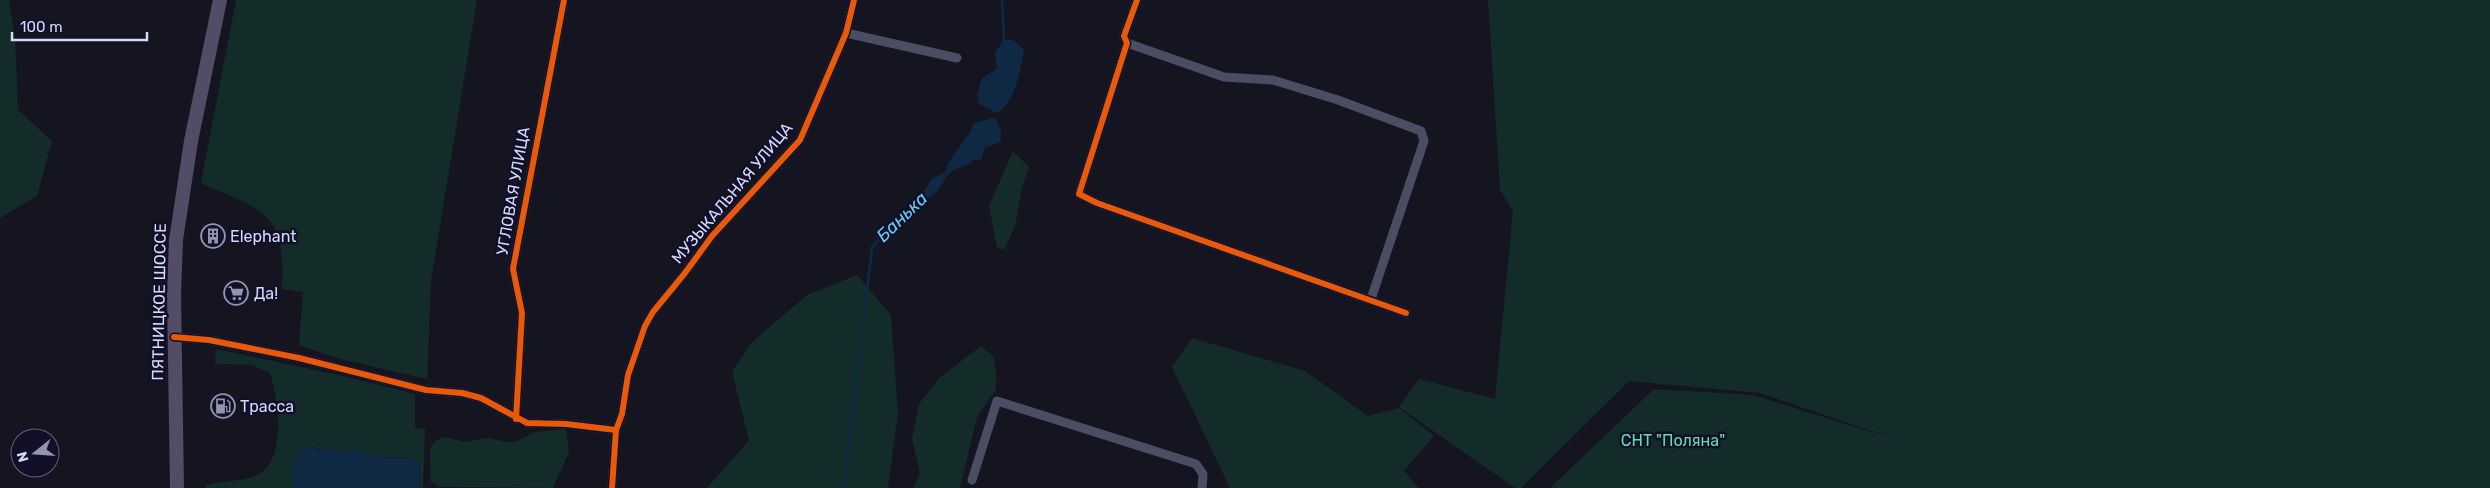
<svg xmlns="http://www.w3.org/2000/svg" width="2490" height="488" viewBox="0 0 2490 488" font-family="Rubik,sans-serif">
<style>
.green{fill:#132c2a}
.water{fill:#0f2944}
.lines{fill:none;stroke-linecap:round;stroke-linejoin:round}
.stream{stroke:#0f2944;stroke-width:2.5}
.street{stroke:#4b4d62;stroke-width:9}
.primary{stroke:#524c67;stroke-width:14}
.cycleway-casing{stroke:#111026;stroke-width:9}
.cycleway{stroke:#e8590c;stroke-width:6}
.labels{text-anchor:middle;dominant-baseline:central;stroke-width:5;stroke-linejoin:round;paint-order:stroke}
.street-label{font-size:16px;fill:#d7d8fe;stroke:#111026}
.poi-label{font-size:16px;fill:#d7d8fe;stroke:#111026;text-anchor:start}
.park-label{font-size:16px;fill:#64dcac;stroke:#111026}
.water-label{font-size:18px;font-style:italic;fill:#68ccfa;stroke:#111026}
</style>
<rect width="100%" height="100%" fill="#151521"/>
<path class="green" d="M 0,0 L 9,0 L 15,38 L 18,110 L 52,141 L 37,196 L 0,218 Z
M 236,0 L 477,0 L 431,280 L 427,379 L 340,359 L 299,345 L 303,292 L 282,289 C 285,211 266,212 201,183 Z
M 1488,0 L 2490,0 L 2490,488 L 1550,488 L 1654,389 L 1753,395 L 1868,431 L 1909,439 L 1868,430 L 1760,393 L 1629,381 L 1521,488 L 1515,488 L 1399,407 L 1419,379 L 1495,399 L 1513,211 L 1500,190 Z
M 1013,151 L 1029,167 L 1022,187 L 1015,227 L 1004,250 L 997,247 L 989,206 Z
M 857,275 L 891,315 L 898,413 L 888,488 L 707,488 L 749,440 L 732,372 L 752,342 L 807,295 Z
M 1192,338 L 1305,371 L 1368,416 L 1399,408 L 1434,436 L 1404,471 L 1419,488 L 1230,488 L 1172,367 Z
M 981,346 L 993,356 L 996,372 L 996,389 L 977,417 L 960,488 L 913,488 L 920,473 L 912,439 L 919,404 L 939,378 Z
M 216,349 L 343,376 L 415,394 L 415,428 L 425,429 L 423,488 L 419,488 L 421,466 L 416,458 L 375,457 L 355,450 L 327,450 L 313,447 L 292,482 L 295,488 L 205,488 L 206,485 C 223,480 244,483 259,474 C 287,458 278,398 270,373 L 252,365 L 215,364 Z
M 566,429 L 569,452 L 553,488 L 439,487 L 430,481 L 430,449 L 436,440 L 445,437 L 465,442 L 487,438 L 507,442 L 517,441 L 535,432 Z"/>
<path class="water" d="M 1004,39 L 1013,40 L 1024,49 C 1021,67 1015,105 996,113 L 979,104 L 977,95 L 982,78 L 997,69 L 995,53 Z
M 994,118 C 1001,124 1002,133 1000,142 L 985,148 L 981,160 L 973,160 C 967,168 960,166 952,171 C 942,179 941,192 928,198 L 924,196 L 924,191 L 931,180 L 946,171 C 951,152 968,141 974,123 Z
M 306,447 L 327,450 L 355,450 L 375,457 L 416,458 L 421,466 L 419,488 L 295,488 L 292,482 L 295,455 Z"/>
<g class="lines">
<path class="stream" d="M 1002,0 L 1004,41
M 844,488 L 872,247 L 926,194"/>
<path class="street" d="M 1137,0 L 1124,36 L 1127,43 L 1079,194 L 1097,203 L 1406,313
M 846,33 L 957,58
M 1127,43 L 1224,77 L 1273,80 L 1338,100 L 1421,131 L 1424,141 L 1371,299
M 174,337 L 209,340 L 299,358 L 426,390 L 462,393 L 481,398 L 527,423 L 566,424 L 616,430
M 516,419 L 522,313 L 513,269 L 564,0
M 972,480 L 997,401 L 1196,464 L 1203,474 L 1202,488
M 612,488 L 616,430 L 622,414 L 628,375 L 645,326 L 653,312 L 685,273 L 712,236 L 800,140 L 846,33 L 854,0"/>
<path class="primary" d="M 177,488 L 174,294 L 176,240 L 191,141 L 220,0"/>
<g class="cycleway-casing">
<path id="cycleway" d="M 1137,0 L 1124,36 L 1127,43 L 1079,194 L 1097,203 L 1406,313
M 174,337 L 209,340 L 299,358 L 426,390 L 462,393 L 481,398 L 527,423 L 566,424 L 616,430
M 516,419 L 522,313 L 513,269 L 564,0
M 612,488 L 616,430 L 622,414 L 628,375 L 645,326 L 653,312 L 685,273 L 712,236 L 800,140 L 846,33 L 854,0"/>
</g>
<use href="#cycleway" class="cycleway"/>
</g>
<defs>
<g id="building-ring" transform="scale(1.25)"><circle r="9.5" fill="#111026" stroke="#9394b1" stroke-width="1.5"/><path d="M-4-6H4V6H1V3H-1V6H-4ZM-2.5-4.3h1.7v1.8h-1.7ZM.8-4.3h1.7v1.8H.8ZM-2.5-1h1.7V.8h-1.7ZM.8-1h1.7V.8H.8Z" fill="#9394b1"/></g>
<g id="supermarket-ring" transform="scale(1.25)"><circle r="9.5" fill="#111026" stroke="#9394b1" stroke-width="1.5"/><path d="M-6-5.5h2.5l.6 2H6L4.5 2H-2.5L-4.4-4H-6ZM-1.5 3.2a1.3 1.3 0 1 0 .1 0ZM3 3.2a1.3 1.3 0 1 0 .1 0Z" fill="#9394b1"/></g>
<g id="fuel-ring" transform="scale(1.25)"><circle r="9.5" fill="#111026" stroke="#9394b1" stroke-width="1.5"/><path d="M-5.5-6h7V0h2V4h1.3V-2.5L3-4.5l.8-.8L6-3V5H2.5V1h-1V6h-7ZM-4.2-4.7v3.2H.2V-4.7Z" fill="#9394b1"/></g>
</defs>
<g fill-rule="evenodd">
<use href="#building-ring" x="213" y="236"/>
<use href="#supermarket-ring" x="236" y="293"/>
<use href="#fuel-ring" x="223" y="406"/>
</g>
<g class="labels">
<g class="street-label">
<text transform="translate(513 191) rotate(-80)">УГЛОВАЯ УЛИЦА</text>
<text transform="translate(732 193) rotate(-50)">МУЗЫКАЛЬНАЯ УЛИЦА</text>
<text transform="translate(159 302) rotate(-89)">ПЯТНИЦКОЕ ШОССЕ</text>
</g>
<g class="poi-label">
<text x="230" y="236">Elephant</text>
<text x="254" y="293">Да!</text>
<text x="240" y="406">Трасса</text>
</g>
<g class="park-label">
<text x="1673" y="440">СНТ "Поляна"</text>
</g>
<g class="water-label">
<text transform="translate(902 217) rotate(-44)">Банька</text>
</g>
</g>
<g transform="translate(35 453) rotate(253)"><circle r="24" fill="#111026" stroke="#60607c"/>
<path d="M0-4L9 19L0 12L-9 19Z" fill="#9394b1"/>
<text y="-8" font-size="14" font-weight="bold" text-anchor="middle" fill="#d7d8fe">N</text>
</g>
<path d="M12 32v8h135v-8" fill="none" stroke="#d7d8fe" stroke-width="2.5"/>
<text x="20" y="32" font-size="15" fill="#d7d8fe" stroke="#111026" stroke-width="4" paint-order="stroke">100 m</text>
</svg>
